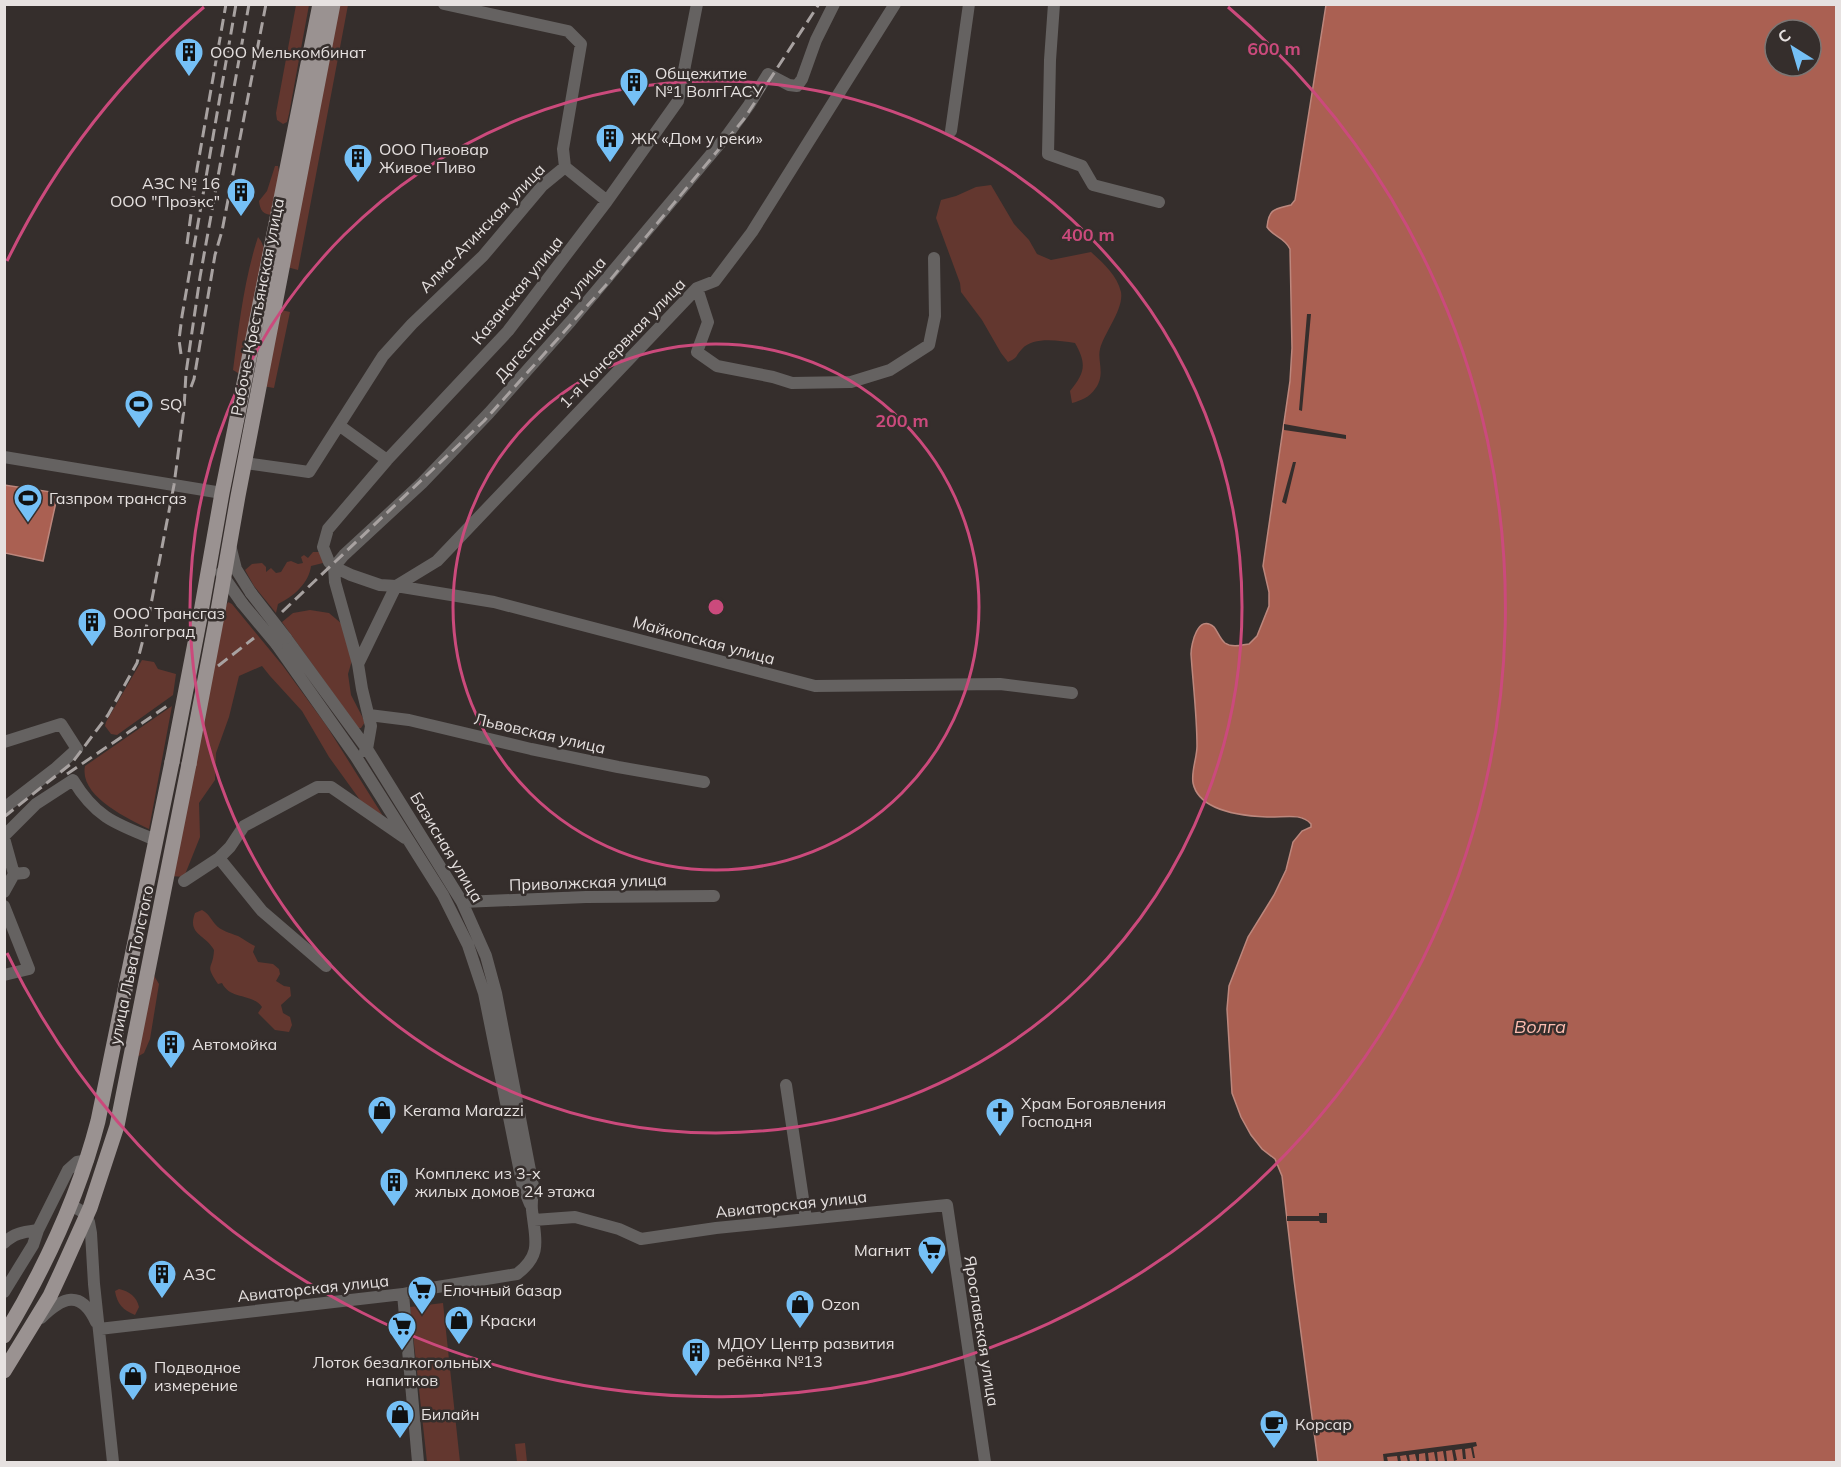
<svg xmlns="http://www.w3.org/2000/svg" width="1841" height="1467" viewBox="0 0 1841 1467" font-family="Mulish,sans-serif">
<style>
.green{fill:#63372f}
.water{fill:#aa6052;stroke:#bc877d;stroke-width:1.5;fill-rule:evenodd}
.pier{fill:#352e2c}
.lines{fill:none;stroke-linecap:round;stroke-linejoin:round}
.minor{stroke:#656261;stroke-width:12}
.major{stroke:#9a9291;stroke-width:15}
.rail{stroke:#a8a2a1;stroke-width:3;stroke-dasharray:12 6;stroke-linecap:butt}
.minor-bridge{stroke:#656261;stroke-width:12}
.major-bridge{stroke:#9a9291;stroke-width:15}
.ring{fill:none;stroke:#cb4a7c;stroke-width:3}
.labels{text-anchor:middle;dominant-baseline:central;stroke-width:5;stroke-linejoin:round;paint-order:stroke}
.poi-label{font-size:16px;fill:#e6e1e0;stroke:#352e2c;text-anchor:start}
.street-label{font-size:16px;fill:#e6e1e0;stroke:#352e2c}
.water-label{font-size:18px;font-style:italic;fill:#fdbdb0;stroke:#352e2c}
.centre{fill:#cb4a7c;stroke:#352e2c;stroke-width:3}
.ring-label{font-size:18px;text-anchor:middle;font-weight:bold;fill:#cb4a7c;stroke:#352e2c;stroke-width:5;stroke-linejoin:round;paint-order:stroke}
</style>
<rect width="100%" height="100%" fill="#352e2c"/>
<path class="green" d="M 296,5 L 309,5 L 289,114 L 287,122 L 283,124 L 277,120 L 276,113 Z
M 337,5 L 348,5 L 298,270 L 287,267 Z
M 275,166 L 278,166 L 279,172 L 273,215 C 263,215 260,210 259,201 L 267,191 Z
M 991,185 L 1014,224 L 1029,240 L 1037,254 L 1051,260 L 1091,252 C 1103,263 1117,275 1121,292 C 1124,309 1104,333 1100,349 C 1097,361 1106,375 1095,389 C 1090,397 1080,401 1072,403 L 1070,391 C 1085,373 1087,364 1075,343 C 1059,341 1034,336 1022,349 C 1015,356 1019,357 1008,362 L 1001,353 L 982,320 L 961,292 L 960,283 L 936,218 L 941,200 L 956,196 L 976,187 Z
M 258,237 L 261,241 L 264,248 L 243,371 L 238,373 L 233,370 C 239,325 244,280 258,237 Z
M 277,309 L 290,312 L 274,388 L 262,386 Z
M 313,552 L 322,552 L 326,560 L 323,563 L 311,566 C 309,583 293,597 278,604 L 276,613 L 254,586 L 245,570 L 252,564 L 262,563 L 266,567 L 266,572 L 271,568 L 276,573 L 281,572 L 287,562 L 291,561 L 298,564 L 303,563 L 301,557 L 304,555 L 308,558 Z
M 228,602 L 232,604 L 283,666 L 326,725 L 383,816 L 368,811 L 329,757 L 302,711 L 270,676 L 262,666 L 239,676 L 229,717 L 216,753 L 215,780 L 199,803 L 200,837 L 184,877 L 171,876 L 225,608 Z
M 310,610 L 329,613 L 342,624 L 353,657 L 348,674 L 351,695 L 365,722 L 361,728 L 358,728 L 282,622 L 293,613 Z
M 142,660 L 154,662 L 158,669 L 176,674 L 173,695 L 117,735 L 111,734 L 105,726 L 106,722 Z
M 172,706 L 149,829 C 127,818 79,796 85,766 Z
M 202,910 C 209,914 210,918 215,924 C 221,931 230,933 238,936 C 244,939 248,943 255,946 L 253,952 L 258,962 L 273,964 L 279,969 L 280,974 L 276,981 L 284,986 L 290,987 L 291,996 L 281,1005 L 283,1013 L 290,1017 L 292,1025 L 289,1032 L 275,1030 L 258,1013 L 262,1007 C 252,993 230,1000 222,983 L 218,984 C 204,963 213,971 214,950 C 205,934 187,935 195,913 Z
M 153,974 L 159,984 L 150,1039 L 144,1053 L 137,1057 Z
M 119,1289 C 129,1291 137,1297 139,1307 L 135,1315 C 123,1310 117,1304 115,1291 Z
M 443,1303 L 460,1462 L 427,1462 L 410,1307 Z
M 525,1443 L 527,1462 L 517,1462 L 515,1444 Z"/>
<path class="water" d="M 1326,5 L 1836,5 L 1836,1462 L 1318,1462 L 1294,1280 L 1282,1176 L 1275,1159 L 1262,1149 L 1251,1135 L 1241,1117 L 1232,1093 L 1227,1009 L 1229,986 L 1248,937 L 1274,895 L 1286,870 L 1293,842 L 1302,831 L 1311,827 L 1311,824 C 1301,812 1282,818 1267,817 C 1244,816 1199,812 1193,783 C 1191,771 1197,758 1197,746 C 1197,716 1193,684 1191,654 C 1191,644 1198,613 1214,627 C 1218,632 1220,639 1225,643 C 1232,648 1242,645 1249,644 L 1257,636 L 1269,606 L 1269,592 L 1263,566 L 1290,381 L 1292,348 L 1290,249 C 1285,237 1273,237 1267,227 C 1269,208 1275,209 1291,205 L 1295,200 ZM 1775,30 L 1811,30 L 1811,66 L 1775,66 Z
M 4,485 L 58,493 L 43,561 L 5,553 Z"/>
<path class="pier" d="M 1307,314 L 1311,314 L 1302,411 L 1299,410 Z
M 1284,424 L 1346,435 L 1346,439 L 1284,430 Z
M 1293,462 L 1296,462 L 1286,504 L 1282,502 Z
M 1319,1213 L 1327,1213 L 1327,1223 L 1320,1223 L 1319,1221 L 1287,1221 L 1287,1216 L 1319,1216 Z
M 1476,1442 L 1477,1446 L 1473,1447 L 1475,1458 L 1473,1458 L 1471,1448 L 1465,1449 L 1466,1459 L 1463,1459 L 1462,1449 L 1455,1450 L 1457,1460 L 1454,1461 L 1452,1450 L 1446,1451 L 1447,1461 L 1445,1462 L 1443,1451 L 1437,1452 L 1438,1462 L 1436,1462 L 1434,1452 L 1428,1453 L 1429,1462 L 1426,1462 L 1425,1453 L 1419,1454 L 1419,1462 L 1417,1462 L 1415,1454 L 1409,1455 L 1410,1462 L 1408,1462 L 1406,1455 L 1400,1456 L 1401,1462 L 1398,1462 L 1397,1456 L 1387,1457 L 1388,1462 L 1384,1462 L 1383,1454 Z"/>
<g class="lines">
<path class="minor" d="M 697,4 L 678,101 L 607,201 L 508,331 L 387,460 L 328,529 L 323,547 L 329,562 L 334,567 L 351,575 L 380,585 L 396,586 L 494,602 L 815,686 L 1000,684 L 1072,693
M 1054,4 L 1050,60 L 1048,154 L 1082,166 L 1093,185 L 1159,202
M 951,131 L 969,4
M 565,167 L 607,201
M 697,288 L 708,322 L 697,352 L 717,366 L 773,377 L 792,383 L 851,382 L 890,370 L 929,345 L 935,316 L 934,258
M 340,426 L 387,460
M 4,457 L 222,493
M 245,463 L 309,472 L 383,356 L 412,324 L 483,256 L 543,185 L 565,167 L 563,149 L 581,44 L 568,31 L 444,4
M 231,549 L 236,569 L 251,593
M 334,567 L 344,555 L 422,483 L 489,413 L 571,321 L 728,134 L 749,105 L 768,74 L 789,85 L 797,86 L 802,79 L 816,40 L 834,4
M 334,567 L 335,582 L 358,664 L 362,689 L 371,726 L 367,749 L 365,751
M 221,573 L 242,603
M 277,645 L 356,757 L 409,841 L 443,895 L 468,945 L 484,993 L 523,1187 L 530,1204
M 358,664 L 396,586 L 437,561 L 697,288 L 715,281 L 752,232 L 895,4
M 369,715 L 409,720 L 531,749 L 618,767 L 704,782
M 4,742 L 61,724 L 77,749 L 56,768 L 4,808
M 4,836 L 36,804 L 73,780 C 96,818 116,824 156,840
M 4,838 L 14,874
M 184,881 L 219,858
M 4,892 L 14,874 L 24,873
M 462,902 L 586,897 L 714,896
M 4,906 L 29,969 L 4,975
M 326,966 L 262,911 L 219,858 L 230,847 L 244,826 L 317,787 L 331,787 L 405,838
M 786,1085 L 806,1219
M 71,1205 L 83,1212 L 89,1222 L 91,1233 L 94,1284 L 113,1462
M 534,1220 L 575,1217 L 619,1229 L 641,1239 L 716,1228 L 947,1205 L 985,1462
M 4,1243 C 14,1233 24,1232 38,1230
M 4,1292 L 33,1245 L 38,1230 L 68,1170 L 77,1162 L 88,1160
M 403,1294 L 418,1462
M 41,1318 C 62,1297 81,1289 96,1322
M 99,1329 L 403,1294 L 425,1289 L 517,1274 C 543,1254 535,1239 532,1210 C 531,1202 533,1194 533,1186 L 496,993 L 486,956 L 462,902 L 367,749 L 286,638"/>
<path class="major" d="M 201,612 L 222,493 L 320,4
M 217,616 L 238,496 L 333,4
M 4,1336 C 45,1268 78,1198 98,1121 L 172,762
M 4,1371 L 50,1296 L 63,1268 L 90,1208 L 117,1126 L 189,764"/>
<path class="rail" d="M 187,244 L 197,169 L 226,4
M 181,354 L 179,340 L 182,316 L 236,4
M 191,387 L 194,379 L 215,255 L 222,231 L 266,4
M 282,612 L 484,421 L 606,285 L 744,119 L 819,4
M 218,666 L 254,638
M 67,774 L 167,706
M 4,817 L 72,763 L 108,715 L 137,663 L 148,620 L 174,485 L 184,409 L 186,373 L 200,277 L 249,4"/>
<path class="minor-bridge" d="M 251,593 L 286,638
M 242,603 L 277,645"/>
<path class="major-bridge" d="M 172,762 L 201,612
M 189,764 L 217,616"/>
</g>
<g class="ring">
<circle cx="716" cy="607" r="263"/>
<circle cx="716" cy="607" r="526"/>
<path d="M7 261A789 789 0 0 1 204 7M1228 7A789 789 0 1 1 7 953"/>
</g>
<defs>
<g id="building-pin" transform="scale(1.5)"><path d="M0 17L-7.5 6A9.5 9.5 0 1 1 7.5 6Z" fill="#75c0f6" stroke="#352e2c"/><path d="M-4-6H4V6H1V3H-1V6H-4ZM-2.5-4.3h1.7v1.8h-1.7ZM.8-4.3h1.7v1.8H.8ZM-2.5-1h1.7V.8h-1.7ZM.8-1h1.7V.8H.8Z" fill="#111"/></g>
<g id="stadium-pin" transform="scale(1.5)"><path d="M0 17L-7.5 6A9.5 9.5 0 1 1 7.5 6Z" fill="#75c0f6" stroke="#352e2c"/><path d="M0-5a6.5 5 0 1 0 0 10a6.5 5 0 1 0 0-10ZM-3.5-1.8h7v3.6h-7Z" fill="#111"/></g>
<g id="shop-pin" transform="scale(1.5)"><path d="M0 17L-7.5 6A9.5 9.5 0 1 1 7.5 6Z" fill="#75c0f6" stroke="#352e2c"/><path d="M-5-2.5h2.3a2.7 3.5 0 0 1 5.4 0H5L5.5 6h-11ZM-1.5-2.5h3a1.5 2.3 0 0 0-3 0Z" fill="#111"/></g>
<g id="church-pin" transform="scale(1.5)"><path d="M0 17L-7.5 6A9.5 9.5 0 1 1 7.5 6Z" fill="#75c0f6" stroke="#352e2c"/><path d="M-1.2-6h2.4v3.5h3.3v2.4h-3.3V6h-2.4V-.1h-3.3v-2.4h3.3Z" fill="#111"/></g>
<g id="supermarket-pin" transform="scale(1.5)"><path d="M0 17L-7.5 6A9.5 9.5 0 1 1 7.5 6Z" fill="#75c0f6" stroke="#352e2c"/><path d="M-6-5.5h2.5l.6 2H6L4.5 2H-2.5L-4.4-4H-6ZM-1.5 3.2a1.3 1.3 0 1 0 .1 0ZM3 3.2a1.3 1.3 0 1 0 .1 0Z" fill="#111"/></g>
<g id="cafe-pin" transform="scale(1.5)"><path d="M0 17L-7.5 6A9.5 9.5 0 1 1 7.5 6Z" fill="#75c0f6" stroke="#352e2c"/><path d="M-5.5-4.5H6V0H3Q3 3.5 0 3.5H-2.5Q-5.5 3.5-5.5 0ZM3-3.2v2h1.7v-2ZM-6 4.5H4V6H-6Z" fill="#111"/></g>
</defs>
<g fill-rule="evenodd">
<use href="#building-pin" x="189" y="52"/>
<use href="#building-pin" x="634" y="82"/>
<use href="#building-pin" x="610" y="138"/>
<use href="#building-pin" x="358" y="158"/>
<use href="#building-pin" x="241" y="192"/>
<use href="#stadium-pin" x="139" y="404"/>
<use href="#stadium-pin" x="28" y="498"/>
<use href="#building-pin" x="92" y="622"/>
<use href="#building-pin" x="171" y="1044"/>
<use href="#shop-pin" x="382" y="1110"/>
<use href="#church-pin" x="1000" y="1112"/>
<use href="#building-pin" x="394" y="1182"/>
<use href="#supermarket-pin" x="932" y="1250"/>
<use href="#building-pin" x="162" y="1274"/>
<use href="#supermarket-pin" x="422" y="1290"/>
<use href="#shop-pin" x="800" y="1304"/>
<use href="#shop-pin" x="459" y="1320"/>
<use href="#supermarket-pin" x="402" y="1326"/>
<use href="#building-pin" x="696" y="1352"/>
<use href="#shop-pin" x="133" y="1376"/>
<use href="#shop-pin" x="400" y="1414"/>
<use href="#cafe-pin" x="1274" y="1424"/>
</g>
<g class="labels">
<g class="poi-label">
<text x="210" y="52">ООО Мелькомбинат</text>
<text x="655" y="73">Общежитие<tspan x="655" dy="18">№1 ВолгГАСУ</tspan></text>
<text x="631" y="138">ЖК «Дом у реки»</text>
<text x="379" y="149">ООО Пивовар<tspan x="379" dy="18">Живое Пиво</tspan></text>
<text x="220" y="183" text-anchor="end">АЗС № 16<tspan x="220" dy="18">ООО "Проэкс"</tspan></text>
<text x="160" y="404">SQ</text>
<text x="49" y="498">Газпром трансгаз</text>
<text x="113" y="613">ООО Трансгаз<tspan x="113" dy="18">Волгоград</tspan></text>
<text x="192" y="1044">Автомойка</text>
<text x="1021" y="1103">Храм Богоявления<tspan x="1021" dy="18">Господня</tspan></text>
<text x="403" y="1110">Kerama Marazzi</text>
<text x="415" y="1173">Комплекс из 3-х<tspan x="415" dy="18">жилых домов 24 этажа</tspan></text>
<text x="911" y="1250" text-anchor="end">Магнит</text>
<text x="183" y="1274">АЗС</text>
<text x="443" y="1290">Елочный базар</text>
<text x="821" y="1304">Ozon</text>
<text x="480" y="1320">Краски</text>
<text x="717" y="1343">МДОУ Центр развития<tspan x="717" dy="18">ребёнка №13</tspan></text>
<text x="402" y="1362" text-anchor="middle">Лоток безалкогольных<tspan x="402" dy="18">напитков</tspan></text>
<text x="154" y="1367">Подводное<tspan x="154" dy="18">измерение</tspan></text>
<text x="421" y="1414">Билайн</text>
<text x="1295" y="1424">Корсар</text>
</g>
<g class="street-label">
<text transform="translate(482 228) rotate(-46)">Алма-Атинская улица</text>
<text transform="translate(517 290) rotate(-51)">Казанская улица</text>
<text transform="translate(257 307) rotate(-79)">Рабоче-Крестьянская улица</text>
<text transform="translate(550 319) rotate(-49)">Дагестанская улица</text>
<text transform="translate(622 343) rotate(-46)">1-я Консервная улица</text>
<text transform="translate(704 640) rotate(15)">Майкопская улица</text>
<text transform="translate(540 733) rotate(13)">Львовская улица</text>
<text transform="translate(447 847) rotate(59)">Базисная улица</text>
<text transform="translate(588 882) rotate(-2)">Приволжская улица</text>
<text transform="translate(131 965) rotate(-78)">улица Льва Толстого</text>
<text transform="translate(791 1204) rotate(-6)">Авиаторская улица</text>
<text transform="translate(313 1288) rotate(-6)">Авиаторская улица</text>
<text transform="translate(982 1331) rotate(81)">Ярославская улица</text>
</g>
<g class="water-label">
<text x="1540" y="1026">Волга</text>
</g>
</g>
<circle cx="716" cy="607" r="9" class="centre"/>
<g class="ring-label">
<text x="1274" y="55">600 m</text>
<text x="1088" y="241">400 m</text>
<text x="902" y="427">200 m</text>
</g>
<rect width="1841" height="1467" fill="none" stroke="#e6e1e0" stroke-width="12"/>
<g transform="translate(1793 48) rotate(323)"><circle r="28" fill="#352e2c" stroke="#7c7674" stroke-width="1.5"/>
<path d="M0-4.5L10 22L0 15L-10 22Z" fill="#75c0f6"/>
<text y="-9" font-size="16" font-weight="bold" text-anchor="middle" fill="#e6e1e0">С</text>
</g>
</svg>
